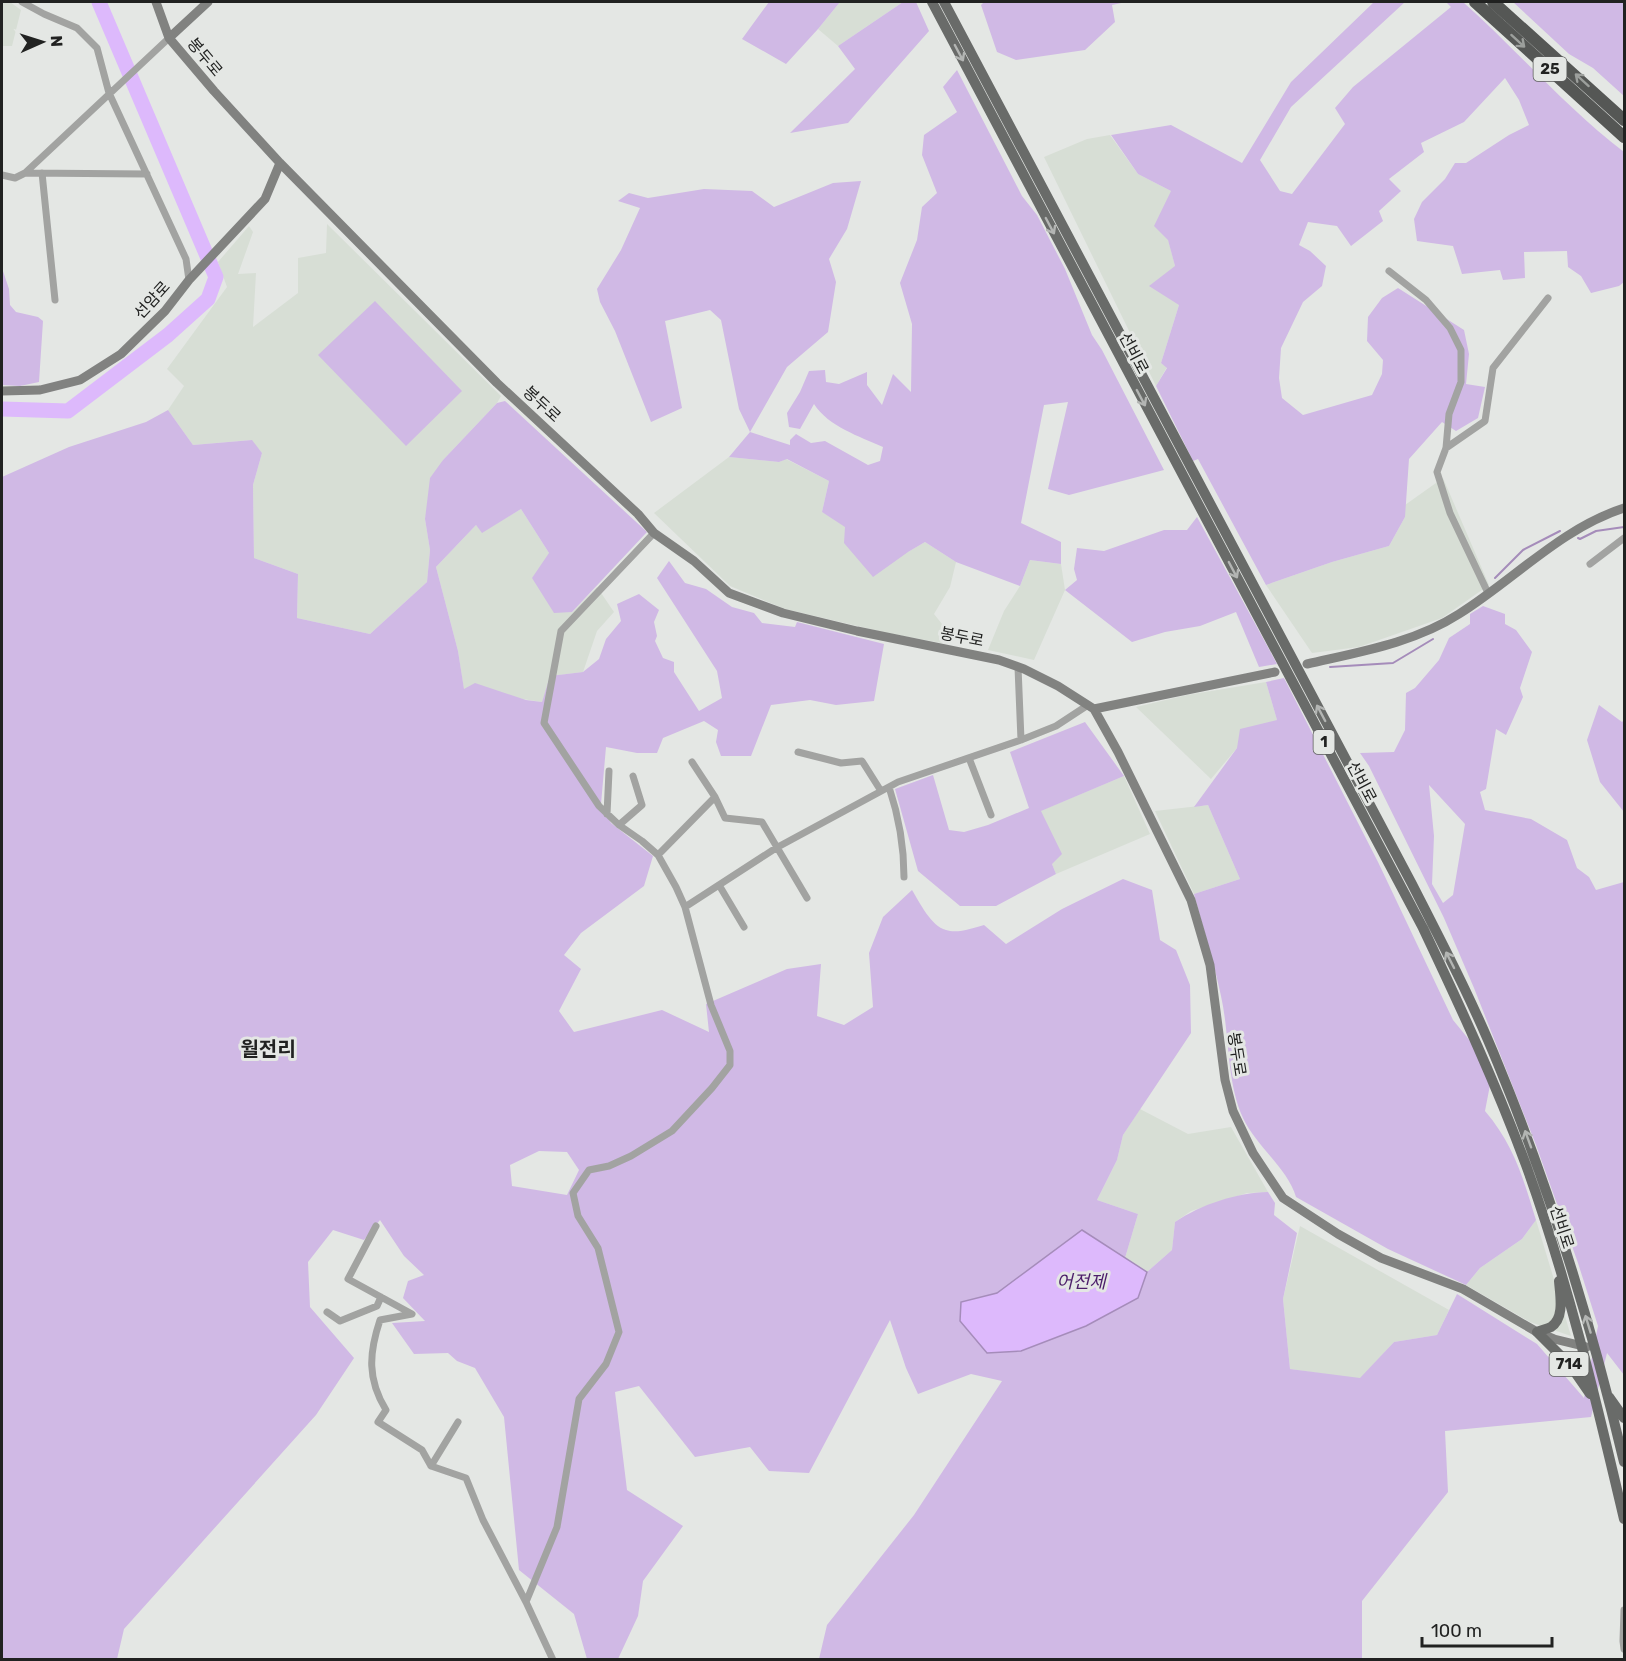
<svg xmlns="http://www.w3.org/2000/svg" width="1626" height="1661" viewBox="0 0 1626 1661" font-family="Rubik,'Noto Sans KR',sans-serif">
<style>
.built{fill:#d7ded5}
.green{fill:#d0b9e5;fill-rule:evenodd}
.water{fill:#ddb9fc;stroke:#a58cba;stroke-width:1.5}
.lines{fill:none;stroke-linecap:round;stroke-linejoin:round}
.stream{stroke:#a58cba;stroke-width:2}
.river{stroke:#ddb9fc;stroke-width:15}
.street{stroke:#a2a3a1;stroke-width:7}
.secondary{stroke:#818280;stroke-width:9}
.primary{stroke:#696b69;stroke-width:10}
.highway{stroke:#555755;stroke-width:12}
.oneway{stroke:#9c9f9c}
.oneway2{stroke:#b3b5b3}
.labels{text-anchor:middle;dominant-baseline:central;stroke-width:6;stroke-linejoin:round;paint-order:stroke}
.shield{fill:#e4e7e4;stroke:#5c5d5c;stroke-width:1.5}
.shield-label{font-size:15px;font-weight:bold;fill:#212221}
.street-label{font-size:16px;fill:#212221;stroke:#e4e7e4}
.water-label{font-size:18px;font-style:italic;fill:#4c1e6a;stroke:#e4e7e4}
.quarter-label{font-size:20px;font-weight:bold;fill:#212221;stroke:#e4e7e4}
</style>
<rect width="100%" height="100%" fill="#e4e7e4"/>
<path class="built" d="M 2,2 L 10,2 L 21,10 L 12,46 L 2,46 Z
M 840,2 L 903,2 L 838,46 L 818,29 Z
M 1110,135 L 1138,174 L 1171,191 L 1168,239 L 1175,266 L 1179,305 L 1161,363 L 1167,367 L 1156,386 L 1044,157 L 1087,139 Z
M 327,224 L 501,396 L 497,403 L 443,460 L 425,519 L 430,550 L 427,582 L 370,634 L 297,618 L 298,574 L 254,558 L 253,485 L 262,453 L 251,440 L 193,445 L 168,410 L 184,386 L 167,369 L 227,287 L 218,262 L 249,226 L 253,232 L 238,274 L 256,273 L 253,327 L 298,293 L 298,258 L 326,253 Z
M 729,457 L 779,462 L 786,459 L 829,481 L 822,512 L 908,552 L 925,542 L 956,562 L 950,587 L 934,614 L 954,639 L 947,644 L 887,633 L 785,609 L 730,586 L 654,513 Z
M 1443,478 L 1489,585 L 1442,618 L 1359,647 L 1312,653 L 1266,585 L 1332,562 L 1389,546 L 1405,517 L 1405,505 Z
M 521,509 L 549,553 L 572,612 L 597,587 L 614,612 L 597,631 L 583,672 L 551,676 L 542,702 L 464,690 L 458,651 L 436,567 L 476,525 L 482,532 Z
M 1030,560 L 1061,564 L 1065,590 L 1034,660 L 988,650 L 1004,611 L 1020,586 Z
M 1266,682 L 1277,720 L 1237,748 L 1211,779 L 1136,707 L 1187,695 Z
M 1124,776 L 1150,834 L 1056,874 L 1052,864 L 1040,811 Z
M 1208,805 L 1240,879 L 1194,894 L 1155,811 Z
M 1140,1109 L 1188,1134 L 1231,1127 L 1268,1192 L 1247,1193 L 1191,1211 L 1175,1222 L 1172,1250 L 1147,1272 L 1125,1258 L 1138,1214 L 1097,1200 L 1117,1160 L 1123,1135 Z
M 1536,1220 L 1571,1336 L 1530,1322 L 1466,1285 L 1480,1268 L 1522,1239 Z
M 1300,1226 L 1449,1310 L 1437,1335 L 1394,1342 L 1360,1379 L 1290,1369 L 1283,1299 Z"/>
<path class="green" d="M 769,2 L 840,2 L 818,29 L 786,64 L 742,39 Z
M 903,2 L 916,2 L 929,31 L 848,123 L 790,133 L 855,69 L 838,46 Z
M 984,2 L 1126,2 L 1112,5 L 1115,22 L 1085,50 L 1016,60 L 997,52 L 981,5 Z
M 1374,2 L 1405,2 L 1291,107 L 1260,160 L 1280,191 L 1292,194 L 1345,124 L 1335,108 L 1353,87 L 1451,7 L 1446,2 L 1463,2 C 1518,51 1566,108 1624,152 L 1624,282 L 1619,286 L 1591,293 L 1581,276 L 1568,267 L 1567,251 L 1524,252 L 1525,278 L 1503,280 L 1500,270 L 1462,274 L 1453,246 L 1417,241 L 1414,219 L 1422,202 L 1445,179 L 1455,163 L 1466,163 L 1509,135 L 1529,125 L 1519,100 L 1505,78 L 1464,122 L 1421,143 L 1424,152 L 1389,179 L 1401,191 L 1379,211 L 1383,221 L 1351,246 L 1337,226 L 1308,222 L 1299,245 L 1310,251 L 1326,266 L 1322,286 L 1303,302 L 1281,348 L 1279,378 L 1282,398 L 1303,415 L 1372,395 L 1382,374 L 1383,360 L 1367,341 L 1368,317 L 1382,298 L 1398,288 L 1464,330 L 1469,354 L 1466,384 L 1485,387 L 1478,418 L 1456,431 L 1442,422 L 1409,459 L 1405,517 L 1389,546 L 1332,562 L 1266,585 L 1198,459 L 1193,461 L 1156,386 L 1167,368 L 1161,363 L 1179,305 L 1149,286 L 1175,266 L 1168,240 L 1154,226 L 1171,191 L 1138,174 L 1111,135 L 1171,125 L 1242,163 L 1291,82 Z
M 1513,2 L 1624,2 L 1624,96 L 1593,68 L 1569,54 Z
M 957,70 L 1022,196 L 1037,215 L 1065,269 L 1092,335 L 1102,350 L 1164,470 L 1069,495 L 1048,489 L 1068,402 L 1044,405 L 1021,523 L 1061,542 L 1061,564 L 1030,560 L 1020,586 L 956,562 L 925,542 L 908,552 L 873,577 L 844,543 L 845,527 L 822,512 L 829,481 L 787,459 L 779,462 L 729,457 L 750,432 L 739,409 L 721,320 L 710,310 L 665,321 L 682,408 L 651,422 L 615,331 L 600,302 L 597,289 L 621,250 L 640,208 L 618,201 L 629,193 L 648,198 L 704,189 L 752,191 L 774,207 L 833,183 L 861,181 L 847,229 L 829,259 L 836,282 L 828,332 L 787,367 L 750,432 L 790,445 L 790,440 L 796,434 L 811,443 L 825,441 L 868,465 L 880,461 L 883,447 C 859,436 829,427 814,404 L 800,429 L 789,427 L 787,413 L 800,392 L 809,371 L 825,370 L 826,382 L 839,384 L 867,372 L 867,385 L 882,405 L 893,374 L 911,392 L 912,324 L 900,283 L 917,240 L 922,207 L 937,193 L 922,155 L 924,135 L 957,112 L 943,87 Z
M 2,268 L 9,289 L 10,305 L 16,312 L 38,317 L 43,321 L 39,382 L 20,386 L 2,385 Z
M 375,301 L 462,391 L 406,446 L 318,355 Z
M 505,401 L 647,532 L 572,612 L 554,613 L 532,578 L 549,553 L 521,509 L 482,533 L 476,525 L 436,567 L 458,651 L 464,689 L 475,683 L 526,700 L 542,702 L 550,676 L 583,672 L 599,659 L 606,639 L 621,621 L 617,604 L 639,594 L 659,610 L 654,622 L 657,636 L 655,641 L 663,658 L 674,662 L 674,672 L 699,711 L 722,698 L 717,671 L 657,578 L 669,561 L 685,583 L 706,589 L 732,607 L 754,613 L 762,623 L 795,627 L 797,622 L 884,644 L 874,701 L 836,705 L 810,700 L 771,705 L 751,756 L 721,756 L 716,742 L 718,730 L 704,721 L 663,738 L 657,753 L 637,753 L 606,747 L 601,804 L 611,823 L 653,856 L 644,886 L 581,933 L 564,955 L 581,969 L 559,1011 L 574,1032 L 662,1010 L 709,1032 L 706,1004 L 787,969 L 821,964 L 817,1016 L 844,1025 L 873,1007 L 869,953 L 883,917 L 912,890 C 920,903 931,926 946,930 C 957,934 973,928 984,925 L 1006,944 L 1062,909 L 1123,879 L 1152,890 L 1160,940 L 1176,950 L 1190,985 L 1191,1033 L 1123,1135 L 1117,1160 L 1097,1200 L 1138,1214 L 1125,1258 L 1082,1230 L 997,1293 L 961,1302 L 986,1353 L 1021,1351 L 1086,1326 L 1138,1298 L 1147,1272 L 1172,1250 L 1175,1222 C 1202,1204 1236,1193 1268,1192 L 1275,1203 L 1274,1215 L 1297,1233 L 1283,1299 L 1290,1369 L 1360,1378 L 1394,1342 L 1437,1335 L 1457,1294 L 1537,1344 L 1584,1398 L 1598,1326 L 1578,1263 L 1536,1145 L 1474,988 L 1444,918 L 1369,766 L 1360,753 L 1394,752 L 1405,730 L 1406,693 L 1415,688 L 1439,660 L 1449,638 L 1470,624 L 1470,614 L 1483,606 L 1505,614 L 1505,624 L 1516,630 L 1532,652 L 1520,688 L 1523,697 L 1506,735 L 1496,729 L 1486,789 L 1480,792 L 1485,810 L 1531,819 L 1567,840 L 1577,868 L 1589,877 L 1596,890 L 1624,882 L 1624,1375 L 1607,1353 L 1591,1417 L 1445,1431 L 1448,1492 L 1362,1601 L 1362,1660 L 819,1659 L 827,1625 L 914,1515 L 1002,1381 L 971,1374 L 918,1394 L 906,1368 L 890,1320 L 809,1473 L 769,1471 L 750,1447 L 695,1457 L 639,1386 L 615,1392 L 627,1490 L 683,1526 L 643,1581 L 638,1616 L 618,1659 L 587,1659 L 574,1614 L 519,1570 L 504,1417 L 475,1368 L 457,1361 L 448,1353 L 414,1354 L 392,1323 L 425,1321 L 403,1298 L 408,1281 L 424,1275 L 404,1256 L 380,1220 L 364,1240 L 333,1230 L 308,1262 L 310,1307 L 354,1358 L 316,1415 L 124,1629 L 117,1659 L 2,1659 L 2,477 L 69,447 L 146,422 L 168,410 L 193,445 L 252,440 L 262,453 L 253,485 L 254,558 L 298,574 L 297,618 L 370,634 L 427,582 L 430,550 L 425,519 L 430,478 L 443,460 L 497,403 ZM 1429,785 L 1465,824 L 1453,895 L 1443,903 L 1432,884 L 1434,836 ZM 539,1151 L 567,1152 L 579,1170 L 567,1195 L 512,1186 L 510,1165 Z
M 1197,517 L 1277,664 L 1259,667 L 1236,612 L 1200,626 L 1165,632 L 1132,642 L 1065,590 L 1077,580 L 1074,569 L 1077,548 L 1104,551 L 1164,530 L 1187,530 Z
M 1284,678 L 1378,862 L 1453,1020 L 1471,1042 L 1490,1085 L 1485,1111 C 1514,1145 1523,1178 1536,1220 L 1522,1239 L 1480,1268 L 1466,1285 L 1388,1249 L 1296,1197 C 1288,1169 1256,1146 1243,1118 C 1226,1080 1230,1036 1221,996 C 1214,962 1203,928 1194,894 L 1240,879 L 1208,805 L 1194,807 L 1237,748 L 1240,729 L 1277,720 L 1266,682 Z
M 1599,705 L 1622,722 L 1624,720 L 1624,812 L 1600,782 L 1587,740 Z
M 1085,722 L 1124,776 L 1041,811 L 1062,854 L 1052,864 L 1056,874 L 996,906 L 960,906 L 918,871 L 895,789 L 933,775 L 949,830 L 964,832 L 988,825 L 1029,808 L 1010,752 Z"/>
<path class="water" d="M 1082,1230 L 1147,1272 L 1138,1298 L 1086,1326 L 1021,1351 L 987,1353 L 960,1321 L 961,1302 L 997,1293 Z"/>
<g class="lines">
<path class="stream" d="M 1578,538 L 1580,539 L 1596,531 L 1624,527
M 1495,578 L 1523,550 L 1560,531
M 1330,667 L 1393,663 L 1433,639"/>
<path class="river" d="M 2,409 L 68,411 L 168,335 L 208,299 L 216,277 L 99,2"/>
<path class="street" d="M 22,2 L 44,14 L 77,28 L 97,48 L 109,93 L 186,259 L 189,280
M 25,173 L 169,38
M 42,173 L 55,300
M 2,175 L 15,178 L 25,173 L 147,174
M 1389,271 L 1426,300 L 1450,328 L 1461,350 L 1461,382 L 1449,414 L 1446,448 L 1437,472 L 1450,513 L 1488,593
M 1446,448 L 1485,421 L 1493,368 L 1548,298
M 1590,564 L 1624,538
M 1018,667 L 1021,740
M 798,752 L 841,763 L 862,761 L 881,791
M 969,758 L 991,815
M 889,787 C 899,817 904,845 904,877
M 715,797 L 725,818 L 762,822 L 807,898
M 607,814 L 609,771
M 619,825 L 642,805 L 633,776
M 658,855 L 715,797 L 692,762
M 719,885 L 744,927
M 685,907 L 776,848 L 898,782 L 1021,740 L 1056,726 L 1088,705
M 376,1226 L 348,1279 L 412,1314 L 380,1320 C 369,1353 367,1379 386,1410 L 378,1422 L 422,1450 L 431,1466 L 466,1478 L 483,1520 L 526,1602
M 327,1312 L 340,1321 L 377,1306 L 381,1297
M 431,1466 L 458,1422
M 1624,1610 L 1623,1641 L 1624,1649
M 553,1660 L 526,1602 L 557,1527 L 579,1399 L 606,1364 L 619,1332 L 598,1248 L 578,1216 L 573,1193 L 589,1170 L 609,1166 L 631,1156 L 672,1131 L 712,1088 L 730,1065 L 730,1051 L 711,1005 L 685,907 L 676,887 L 658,855 L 642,841 L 619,825 L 599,806 L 544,723 L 561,631 L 654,533"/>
<path class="secondary" d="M 156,2 L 169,38 L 214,91 L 280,163 L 497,383 L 638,514 L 654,533 L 694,561 L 729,593 L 783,613 L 857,631 L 999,660 L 1024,669 L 1058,686 L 1094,709 L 1118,752 L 1191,900 L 1210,965 L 1225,1080 L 1233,1111 L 1253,1153 L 1283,1198 L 1338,1234 L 1381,1258 L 1463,1289 L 1537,1332 L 1554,1339 L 1587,1347
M 169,38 L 208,2
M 2,391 L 40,390 L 80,380 L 121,354 L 165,311 L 189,280 L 265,199 L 280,163
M 1307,664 C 1359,652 1414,643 1459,614 C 1515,579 1560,529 1624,508
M 1094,709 L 1275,672"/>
<path class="primary" d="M 932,2 L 1423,928 C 1460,1006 1496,1084 1526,1165 C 1568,1281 1596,1400 1624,1519
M 944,2 L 1412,884 C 1442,943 1473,1002 1498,1064 C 1551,1192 1592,1327 1624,1462
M 1559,1281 C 1560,1295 1565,1318 1551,1327 C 1547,1329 1541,1330 1537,1332 L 1570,1365 L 1590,1394
M 1609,1397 L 1624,1418"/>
<path class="highway" d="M 1475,2 L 1624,137
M 1493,2 L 1624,120"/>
</g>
<defs><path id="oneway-shaft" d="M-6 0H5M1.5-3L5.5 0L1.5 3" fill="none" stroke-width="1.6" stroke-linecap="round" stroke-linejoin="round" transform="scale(1.5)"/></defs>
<g class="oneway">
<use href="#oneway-shaft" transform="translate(1518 41) rotate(42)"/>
<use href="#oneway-shaft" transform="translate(1582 80) rotate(-138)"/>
</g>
<g class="oneway2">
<use href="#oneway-shaft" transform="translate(959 53) rotate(62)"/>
<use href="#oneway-shaft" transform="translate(1050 226) rotate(62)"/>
<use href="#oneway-shaft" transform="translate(1141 398) rotate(62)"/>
<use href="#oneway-shaft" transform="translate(1233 570) rotate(62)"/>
<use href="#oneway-shaft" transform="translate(1321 713) rotate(-118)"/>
<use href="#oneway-shaft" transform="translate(1450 960) rotate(-117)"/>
<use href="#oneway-shaft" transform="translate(1528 1139) rotate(-110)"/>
<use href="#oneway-shaft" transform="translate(1588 1324) rotate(-107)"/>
</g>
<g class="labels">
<g class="shield">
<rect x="1533.5" y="57" width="33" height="24" rx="4.5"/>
<rect x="1313.5" y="730" width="21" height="24" rx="4.5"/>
<rect x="1549.5" y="1352" width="39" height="24" rx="4.5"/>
</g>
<g class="shield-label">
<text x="1550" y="69">25</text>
<text x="1324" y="742">1</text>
<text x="1569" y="1364">714</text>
</g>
<g class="street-label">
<text transform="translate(205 57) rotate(50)">봉두로</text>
<text transform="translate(152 300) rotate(-48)">선암로</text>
<text transform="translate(1134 353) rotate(62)">선비로</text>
<text transform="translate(542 404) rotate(43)">봉두로</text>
<text transform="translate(962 637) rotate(11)">봉두로</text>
<text transform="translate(1362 782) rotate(62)">선비로</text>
<text transform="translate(1237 1054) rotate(81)">봉두로</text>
<text transform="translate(1562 1227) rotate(72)">선비로</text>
</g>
<g class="water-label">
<text x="1081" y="1282">어전제</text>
</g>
<g class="quarter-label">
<text x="268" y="1049">월전리</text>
</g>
</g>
<rect width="1626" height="1661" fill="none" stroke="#212221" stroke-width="6"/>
<g transform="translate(42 42) rotate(87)" stroke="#e4e7e4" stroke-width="4.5" paint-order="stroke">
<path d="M0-4.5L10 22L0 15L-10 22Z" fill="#212221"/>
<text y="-9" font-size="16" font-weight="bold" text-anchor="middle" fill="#212221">N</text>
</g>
<path d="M1422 1637v9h130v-9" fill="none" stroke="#212221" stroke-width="3"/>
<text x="1431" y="1637" font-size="18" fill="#212221" stroke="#e4e7e4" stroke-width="4.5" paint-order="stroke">100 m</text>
</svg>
